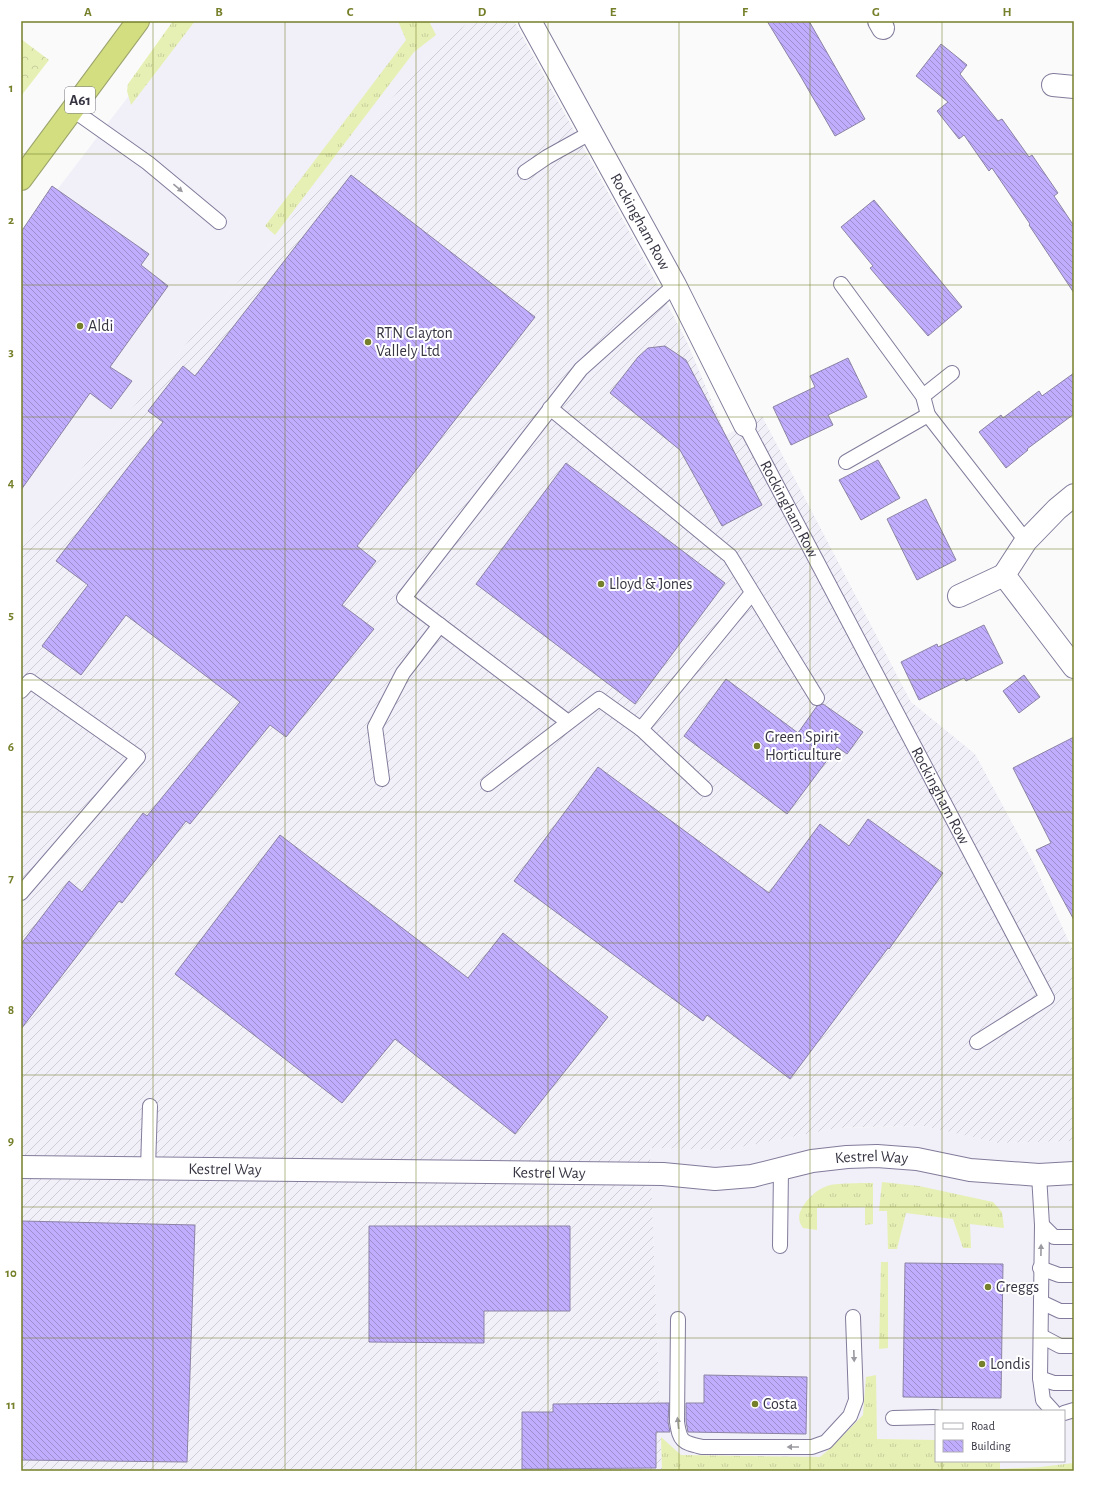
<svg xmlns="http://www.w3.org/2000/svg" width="1095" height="1492" viewBox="0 0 1095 1492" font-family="'Alegreya Sans',sans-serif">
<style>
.built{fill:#f1eff8;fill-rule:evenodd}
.industrial{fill:url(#industrial-furrows)}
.grass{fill:url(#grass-tufts)}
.forest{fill:url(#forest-crowns)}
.building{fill:url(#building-back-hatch);stroke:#8b83a4}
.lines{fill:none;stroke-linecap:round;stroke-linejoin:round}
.lane-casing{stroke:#827b9b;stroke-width:16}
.street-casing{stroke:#827b9b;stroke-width:24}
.highway-casing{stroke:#9ca36b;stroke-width:24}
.lane{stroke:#fff;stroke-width:14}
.street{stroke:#fff;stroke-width:22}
.highway{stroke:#d2de80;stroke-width:22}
.oneway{fill:#9c9aa1}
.grid{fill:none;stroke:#767f2a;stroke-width:1;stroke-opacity:0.55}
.poi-dot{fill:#767f2a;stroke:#fff;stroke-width:1.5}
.labels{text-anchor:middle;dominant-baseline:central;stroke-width:4;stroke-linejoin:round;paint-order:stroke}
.shield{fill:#fff;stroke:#74727b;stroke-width:1}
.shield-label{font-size:15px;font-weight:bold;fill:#383543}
.street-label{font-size:16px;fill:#383543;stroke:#fff}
.poi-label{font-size:16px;fill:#383543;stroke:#fff;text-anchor:start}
.neatline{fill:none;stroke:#767f2a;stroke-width:1.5}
.grid-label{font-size:13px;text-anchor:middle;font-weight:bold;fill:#767f2a}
</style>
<defs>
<pattern id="industrial-furrows" width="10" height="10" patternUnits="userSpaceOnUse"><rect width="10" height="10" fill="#f1eff8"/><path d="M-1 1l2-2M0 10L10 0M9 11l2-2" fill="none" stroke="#cfced6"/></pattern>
<pattern id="grass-tufts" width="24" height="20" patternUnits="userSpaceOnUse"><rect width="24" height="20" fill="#e7f0b4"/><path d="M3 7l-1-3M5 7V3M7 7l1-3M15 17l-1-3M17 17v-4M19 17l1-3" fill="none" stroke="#c7ce9c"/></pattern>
<pattern id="forest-crowns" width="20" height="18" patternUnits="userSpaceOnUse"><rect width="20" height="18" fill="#e7f0b4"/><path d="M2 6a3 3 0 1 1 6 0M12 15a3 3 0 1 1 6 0" fill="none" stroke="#c7ce9c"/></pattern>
<pattern id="building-back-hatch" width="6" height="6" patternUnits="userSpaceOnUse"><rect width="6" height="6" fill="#c1adfd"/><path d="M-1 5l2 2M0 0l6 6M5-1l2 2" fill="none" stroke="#9e8ece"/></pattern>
</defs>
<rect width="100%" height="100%" fill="#fafafa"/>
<path class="built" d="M 186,21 L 470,21 L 426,58 L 21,541 L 21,237 Z
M 924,1126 L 998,1143 L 1074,1141 L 1074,1471 L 662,1471 L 650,1148 L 726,1150 L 837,1128 ZM 936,1411 L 1064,1411 L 1064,1461 L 936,1461 Z"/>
<path class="industrial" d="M 470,21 L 514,21 L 634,240 L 687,342 L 726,435 L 762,416 L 911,702 L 975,754 L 1033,862 L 1074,953 L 1074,1141 L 998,1143 L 924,1126 L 862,1127 L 837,1128 L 726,1150 L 650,1148 L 662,1471 L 21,1471 L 21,541 L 426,58 Z"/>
<path class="grass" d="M 173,21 L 195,21 L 131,105 L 127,91 L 128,84 Z
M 398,21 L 429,21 L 436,35 L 414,52 L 275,235 L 265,226 L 406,40 Z
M 882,1182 L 919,1186 L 993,1202 L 1002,1212 L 1004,1228 L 970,1224 L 971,1248 L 963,1248 L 953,1219 L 906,1213 L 897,1249 L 888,1249 L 887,1211 L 879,1211 Z
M 873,1183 L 873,1224 L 865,1225 L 865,1207 L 817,1208 L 817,1230 L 803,1228 C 798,1221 798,1215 802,1208 C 807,1199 816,1190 827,1186 C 834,1183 863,1183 873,1183 Z
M 881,1262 L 888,1262 L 888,1348 L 879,1349 Z
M 876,1375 L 877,1439 L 936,1440 L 936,1461 L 1000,1461 L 1000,1469 L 1040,1467 L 1074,1463 L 1074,1471 L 662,1471 L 661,1437 L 681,1455 L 820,1457 L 832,1447 L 863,1415 L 866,1377 Z"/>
<path class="forest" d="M 21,39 L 49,60 L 21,96 Z"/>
<path class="building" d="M 767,21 L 809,21 L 865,119 L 835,136 L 801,77 Z
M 941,44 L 967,65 L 960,74 L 998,121 L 1002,119 L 1029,157 L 1032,155 L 1058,193 L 1054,196 L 1074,226 L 1074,293 L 1029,225 L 1030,224 L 992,168 L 989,171 L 964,135 L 959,139 L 937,111 L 948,102 L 916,76 Z
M 351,175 L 535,317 L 357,546 L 376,561 L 342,605 L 374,629 L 286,737 L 270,725 L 190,824 L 186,821 L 122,903 L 119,901 L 21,1029 L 21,944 L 69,881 L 82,892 L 143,813 L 147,816 L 240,702 L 126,615 L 81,675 L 42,646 L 88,585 L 56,561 L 163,422 L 148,411 L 183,366 L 195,376 Z
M 52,186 L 149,254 L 141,265 L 168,286 L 110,367 L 132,381 L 111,409 L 90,393 L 21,490 L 21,232 Z
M 874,200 L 962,307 L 928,336 L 870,268 L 873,266 L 841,227 Z
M 665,346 L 686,360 L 762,505 L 722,526 L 680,450 L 610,393 L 638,357 L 648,348 Z
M 848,358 L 867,397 L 828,415 L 833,425 L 791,445 L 773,407 L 815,387 L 810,376 Z
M 1074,373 L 1074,414 L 1027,449 L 1028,450 L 1006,468 L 979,432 L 1001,415 L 1003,418 L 1039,391 L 1042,396 Z
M 878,460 L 900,498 L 861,520 L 839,480 Z
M 566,463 L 725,583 L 635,704 L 476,584 Z
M 926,499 L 956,560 L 917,580 L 887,519 Z
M 984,625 L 1003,663 L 966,681 L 964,678 L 919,700 L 901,662 L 937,644 L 938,647 Z
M 1024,675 L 1040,697 L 1019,713 L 1003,691 Z
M 726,679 L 798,733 L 817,706 L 823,704 L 863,732 L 847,754 L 837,747 L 787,814 L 684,736 Z
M 1074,737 L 1074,920 L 1036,850 L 1051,843 L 1013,768 Z
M 598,767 L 769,893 L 820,824 L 849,846 L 868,819 L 943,873 L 889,949 L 888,948 L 790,1079 L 707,1015 L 703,1021 L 514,881 Z
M 280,835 L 468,978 L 503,933 L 608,1017 L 515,1134 L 395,1039 L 342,1103 L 175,974 Z
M 21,1221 L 195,1225 L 187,1462 L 21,1460 Z
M 369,1226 L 570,1226 L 570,1311 L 484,1311 L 484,1343 L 369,1342 Z
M 905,1263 L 1003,1264 L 1001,1398 L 903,1397 Z
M 704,1375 L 807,1377 L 806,1434 L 688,1432 L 686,1421 L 686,1403 L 704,1403 Z
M 669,1403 L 668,1422 L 670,1432 L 656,1432 L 656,1468 L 522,1469 L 522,1412 L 553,1412 L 553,1404 Z"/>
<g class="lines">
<g class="lane-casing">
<g id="lane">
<path d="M 73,110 L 148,163 L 219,222"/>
<path d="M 525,172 L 547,157 L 592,132"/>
<path d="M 841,284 L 923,396 L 928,415"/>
<path d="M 923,396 L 952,373"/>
<path d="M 550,408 L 730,556 L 817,698"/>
<path id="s1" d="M 745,425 L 1047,998 L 977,1042"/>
<path d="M 846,462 L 928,415 L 1026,541"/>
<path d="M 21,691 L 30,681 L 138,757 L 21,893"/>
<path d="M 568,722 L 404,598 L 581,369 L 675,285"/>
<path d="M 641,729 L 752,593"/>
<path d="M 382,779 L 375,727 L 403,673 L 440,625"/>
<path d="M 488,784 L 599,699 L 641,729 L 705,789"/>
<path d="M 148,1168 L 150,1106"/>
<path d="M 1039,1175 L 1042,1225 L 1040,1378 L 1043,1400 L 1053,1411"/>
<path d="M 1042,1225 L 1054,1237 L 1074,1237"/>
<path d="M 780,1246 L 781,1170"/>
<path d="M 1040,1268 L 1059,1275 L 1074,1275"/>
<path d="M 1041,1302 L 1060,1311 L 1074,1311"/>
<path d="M 678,1319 L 677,1422 C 680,1442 682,1442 702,1447 L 812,1447 L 826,1442 L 850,1416 L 856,1400 L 853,1317"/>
<path d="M 1041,1336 L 1060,1346 L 1074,1346"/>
<path d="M 1040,1378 L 1054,1383 L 1074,1383"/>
<path d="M 1064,1413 L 1074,1410"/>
<path d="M 893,1418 L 936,1417"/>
</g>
</g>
<g class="street-casing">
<g id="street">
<path id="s2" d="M 530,21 L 675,285 L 745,425"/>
<path d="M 879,21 L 883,28"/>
<path d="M 1053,85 L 1074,87"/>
<path d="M 1074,495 L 1057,509 L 1026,541 L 1004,575 L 1074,667"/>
<path d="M 959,596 L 1004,575"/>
<path id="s3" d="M 21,1167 L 663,1174 L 715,1179 L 752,1176 L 812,1161 L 847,1157 L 877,1156 L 917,1159 L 970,1170 L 1039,1175 L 1074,1173"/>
</g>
</g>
<g class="highway-casing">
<path id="highway" d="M 21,179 L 138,21"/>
</g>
<use href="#lane" class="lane"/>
<use href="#street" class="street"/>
<use href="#highway" class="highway"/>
</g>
<defs><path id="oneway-solid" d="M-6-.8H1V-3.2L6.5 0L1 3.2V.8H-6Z"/></defs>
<g class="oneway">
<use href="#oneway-solid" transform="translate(178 188) rotate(40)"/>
<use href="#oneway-solid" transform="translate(1041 1250) rotate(-89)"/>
<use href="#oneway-solid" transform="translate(854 1356) rotate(88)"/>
<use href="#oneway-solid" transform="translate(678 1423) rotate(-96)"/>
<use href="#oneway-solid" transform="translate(793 1447) rotate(180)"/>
</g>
<path class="grid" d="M 153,21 L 153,1471M 285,21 L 285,1471M 416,21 L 416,1471M 548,21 L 548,1471M 679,21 L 679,1471M 810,21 L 810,1471M 942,21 L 942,1411M 21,154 L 1074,154M 21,285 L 1074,285M 21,417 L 1074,417M 21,549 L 1074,549M 21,680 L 1074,680M 21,812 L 1074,812M 21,943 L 1074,943M 21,1075 L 1074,1075M 21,1207 L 1074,1207M 21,1338 L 1074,1338M 942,1461 L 942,1471"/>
<g class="poi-dot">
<circle cx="80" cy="326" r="4"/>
<circle cx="368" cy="342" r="4"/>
<circle cx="601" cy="584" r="4"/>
<circle cx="757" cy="746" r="4"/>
<circle cx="988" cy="1287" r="4"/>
<circle cx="982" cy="1364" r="4"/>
<circle cx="755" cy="1404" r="4"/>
</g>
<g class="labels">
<rect class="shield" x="65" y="87" width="30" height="26" rx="3"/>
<g class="shield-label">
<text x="80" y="100">A61</text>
</g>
<g class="street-label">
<text stroke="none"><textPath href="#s2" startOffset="229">Rockingham Row</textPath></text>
<text stroke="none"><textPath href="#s1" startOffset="95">Rockingham Row</textPath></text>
<text stroke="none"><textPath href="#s1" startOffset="419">Rockingham Row</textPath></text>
<text stroke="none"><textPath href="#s3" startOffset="853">Kestrel Way</textPath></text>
<text stroke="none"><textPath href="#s3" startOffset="204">Kestrel Way</textPath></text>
<text stroke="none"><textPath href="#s3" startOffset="528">Kestrel Way</textPath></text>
</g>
<g class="poi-label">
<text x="88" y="326">Aldi</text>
<text x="376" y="333">RTN Clayton<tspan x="376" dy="18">Vallely Ltd</tspan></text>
<text x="609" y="584">Lloyd &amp; Jones</text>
<text x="765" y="737">Green Spirit<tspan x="765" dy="18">Horticulture</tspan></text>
<text x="996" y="1287">Greggs</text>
<text x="990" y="1364">Londis</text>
<text x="763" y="1404">Costa</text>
</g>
</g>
<rect width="1095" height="1492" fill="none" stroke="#ffffff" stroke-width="44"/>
<rect x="935" y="1410" width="130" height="52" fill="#ffffff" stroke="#afaeb4"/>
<rect x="943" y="1423" width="20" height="6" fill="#ffffff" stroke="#afaeb4"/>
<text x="971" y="1430" font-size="12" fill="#383543">Road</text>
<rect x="943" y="1440" width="20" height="12" fill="url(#building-back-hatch)" stroke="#afaeb4"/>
<text x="971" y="1450" font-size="12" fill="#383543">Building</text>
<rect x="22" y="22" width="1051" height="1448" class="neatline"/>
<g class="grid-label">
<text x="88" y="16">A</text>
<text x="219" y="16">B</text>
<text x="350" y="16">C</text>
<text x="482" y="16">D</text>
<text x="613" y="16">E</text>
<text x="745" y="16">F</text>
<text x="876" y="16">G</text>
<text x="1007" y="16">H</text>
<text x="11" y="92">1</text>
<text x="11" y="224">2</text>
<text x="11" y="356">3</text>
<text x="11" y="487">4</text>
<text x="11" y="619">5</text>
<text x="11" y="751">6</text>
<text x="11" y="882">7</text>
<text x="11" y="1014">8</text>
<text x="11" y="1145">9</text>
<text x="11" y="1277">10</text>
<text x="11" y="1409">11</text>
</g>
</svg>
